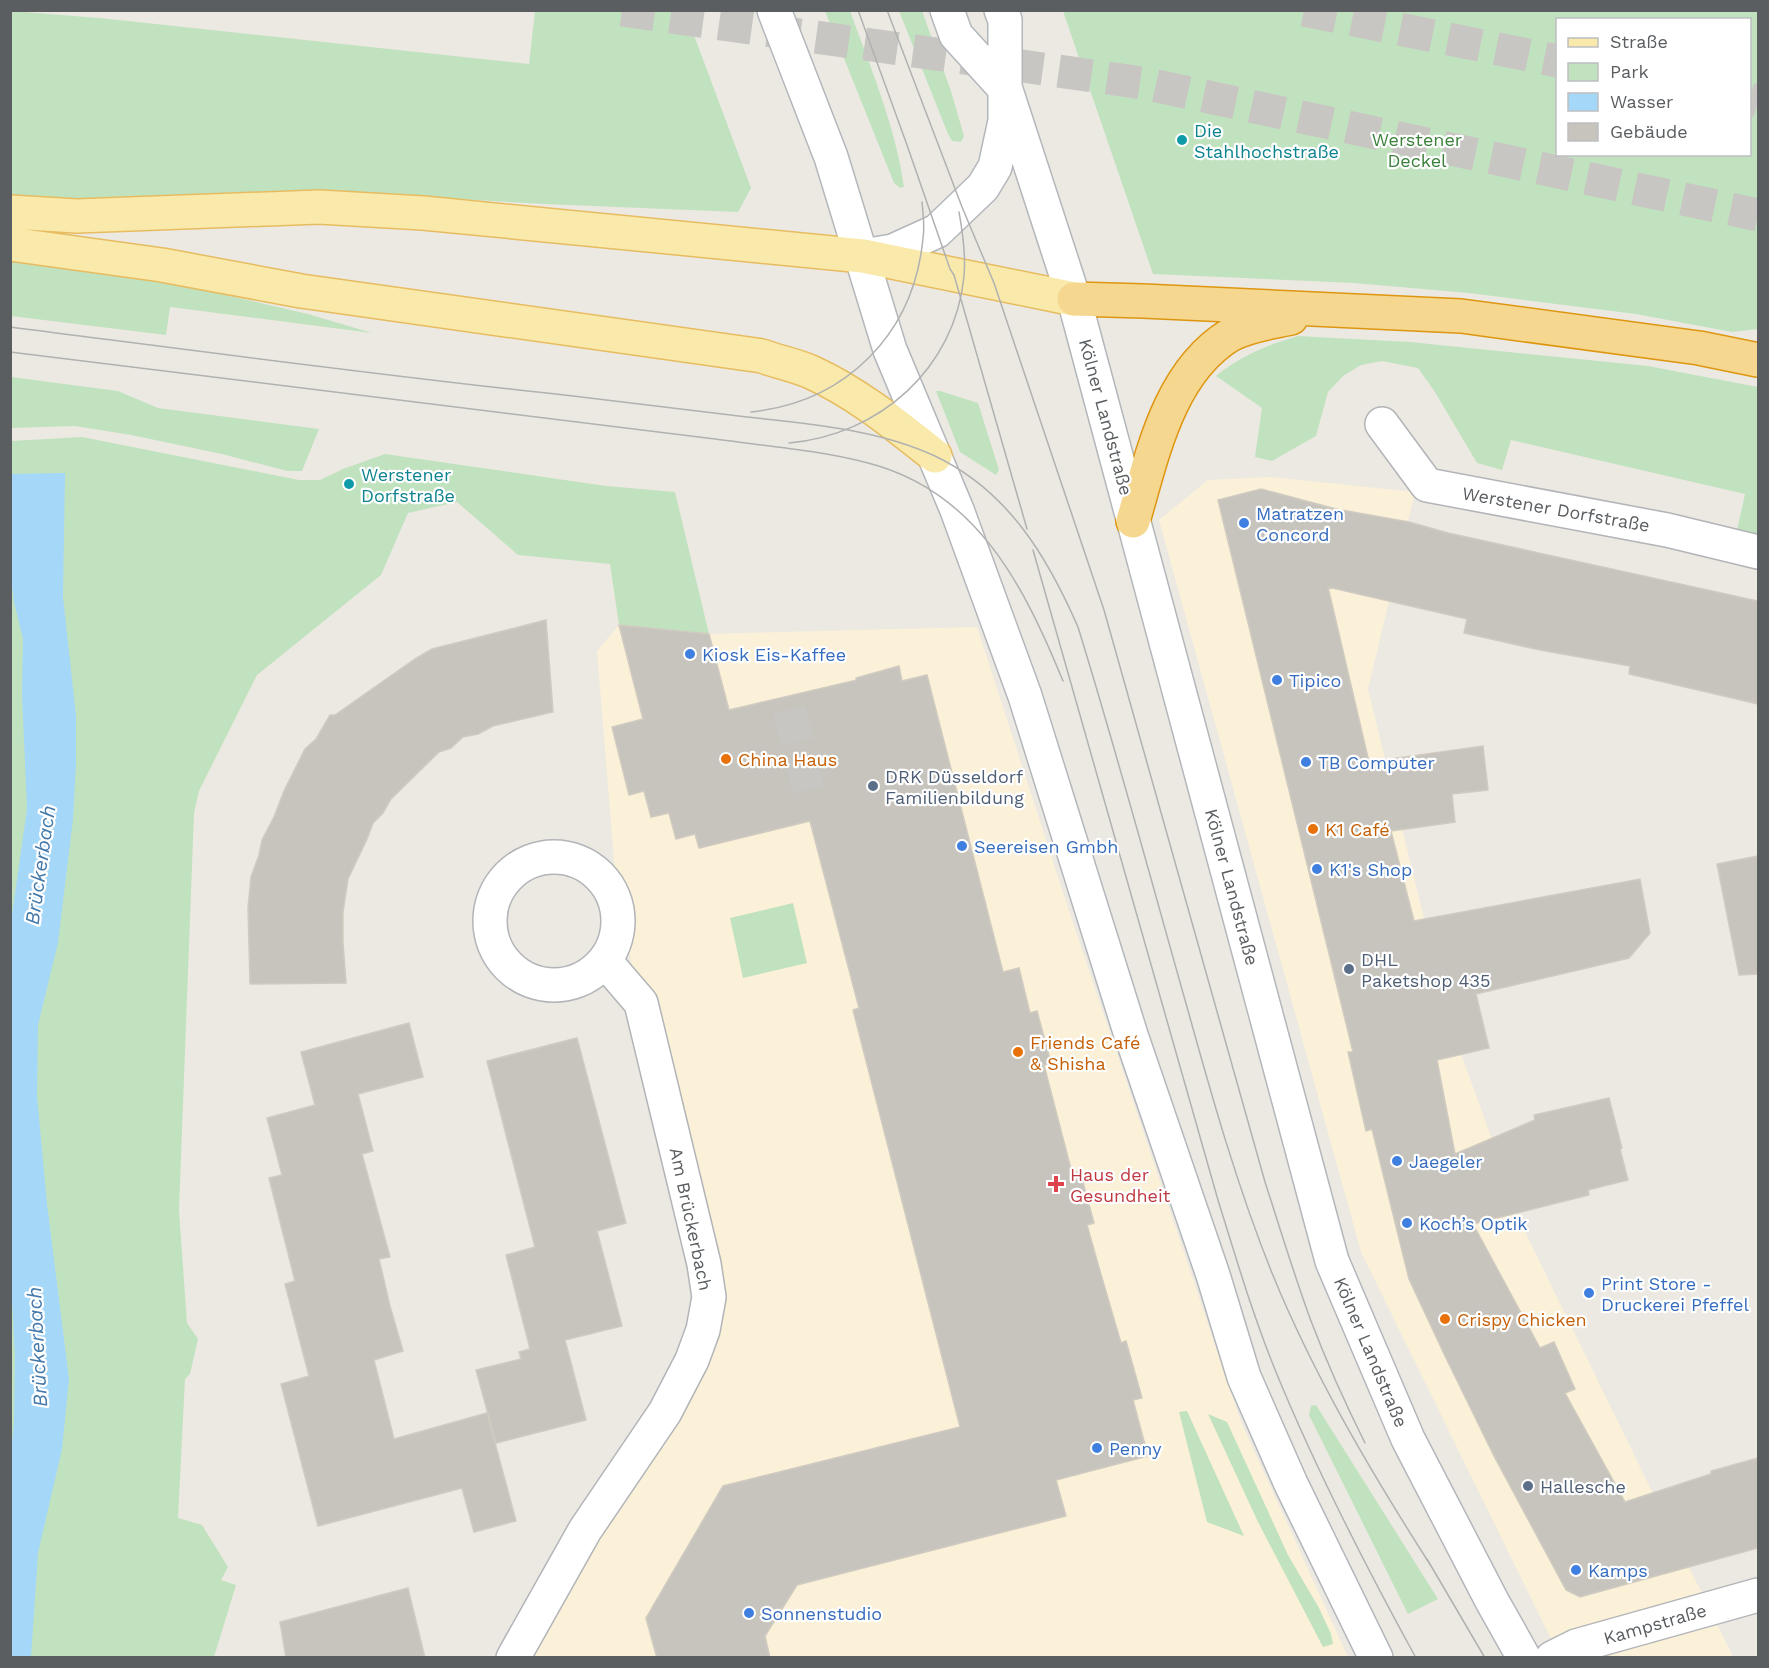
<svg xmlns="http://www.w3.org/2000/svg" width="1769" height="1668" viewBox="0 0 1769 1668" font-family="'Work Sans',sans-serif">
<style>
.commercial{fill:#fbf1d8}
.green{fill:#c1e2bf;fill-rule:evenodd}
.water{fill:#a5d7f9}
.building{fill:#c7c4be;stroke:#d0cbc1;stroke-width:1.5}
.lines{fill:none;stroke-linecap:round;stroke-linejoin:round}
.street-tunnel{stroke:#c8c6c2;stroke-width:33;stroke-dasharray:33 16;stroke-linecap:butt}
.highway-tunnel{stroke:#c8c6c2;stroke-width:33;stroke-dasharray:33 16;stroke-linecap:butt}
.street-casing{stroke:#b2b4b8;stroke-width:36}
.secondary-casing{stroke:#b3b7bb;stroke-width:36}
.primary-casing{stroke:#e7bc60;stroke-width:36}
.highway-casing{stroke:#de9610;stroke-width:36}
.street{stroke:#fff;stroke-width:33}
.secondary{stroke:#fff;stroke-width:33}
.primary{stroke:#f9e9aa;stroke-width:33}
.highway{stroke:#f5d790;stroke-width:33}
.tram{stroke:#b0b1b1;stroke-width:1.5}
.culture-dot{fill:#0f9aa8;stroke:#fff;stroke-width:2}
.shop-dot{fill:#3f7fe0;stroke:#fff;stroke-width:2}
.food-dot{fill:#e8710a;stroke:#fff;stroke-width:2}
.service-dot{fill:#5c6f8a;stroke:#fff;stroke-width:2}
.health-dot{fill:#e0444e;stroke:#fff;stroke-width:2}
.labels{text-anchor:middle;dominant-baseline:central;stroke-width:4.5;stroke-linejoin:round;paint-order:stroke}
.culture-label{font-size:18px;fill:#0d838f;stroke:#fff;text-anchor:start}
.park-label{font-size:18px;fill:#3a803b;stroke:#fff}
.street-label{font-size:18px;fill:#5a5e61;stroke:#fff}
.shop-label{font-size:18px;fill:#366cbe;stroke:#fff;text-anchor:start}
.food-label{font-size:18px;fill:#c56008;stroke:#fff;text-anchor:start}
.service-label{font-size:18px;fill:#4e5e75;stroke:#fff;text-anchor:start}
.health-label{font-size:18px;fill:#be3a42;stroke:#fff;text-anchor:start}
.water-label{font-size:20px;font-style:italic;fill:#4479a9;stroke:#fff}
</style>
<rect width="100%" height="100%" fill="#ece9e2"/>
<path class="commercial" d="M 1270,477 L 1415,492 L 1368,689 L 1449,1021 L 1527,1236 L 1733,1657 L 1560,1657 L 1361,1252 L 1159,520 L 1208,480 Z
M 619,625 L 709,634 L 977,627 L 1071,917 L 1241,1422 L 1348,1657 L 523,1658 L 712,1293 L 618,908 L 597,651 Z"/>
<path class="green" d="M 11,11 L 100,18 L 529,64 L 535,11 L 685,11 L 751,188 L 738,212 L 545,204 L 317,191 L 11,211 Z
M 825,11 L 850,11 C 870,66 896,128 904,187 L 900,188 L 894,183 Z
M 899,11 L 922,11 L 951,91 L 964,136 L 961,142 L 952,141 L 948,134 Z
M 1063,11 L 1758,11 L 1758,329 L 1732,332 L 1636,314 L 1469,293 L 1354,283 L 1153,274 ZM 1558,20 L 1750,20 L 1750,154 L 1558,154 Z
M 11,256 L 166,281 L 308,314 L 372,333 L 170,307 L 166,335 L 11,316 Z
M 1298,336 L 1410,342 L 1648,366 L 1758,387 L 1758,541 L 1736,535 L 1745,494 L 1511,440 L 1502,470 L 1477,463 L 1435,392 L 1418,368 L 1382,361 L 1361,365 L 1343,376 L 1328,392 L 1316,436 L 1272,461 L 1255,457 L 1262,408 L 1216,376 C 1241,356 1267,345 1298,336 Z
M 11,377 L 118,391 L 158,408 L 319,429 L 302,471 L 287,471 L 222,454 L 131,435 L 75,426 L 11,428 Z
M 936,391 L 940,391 L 978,403 L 999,470 L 996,475 L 960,452 Z
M 82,437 L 299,480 L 320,480 L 343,469 L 385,454 L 606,486 L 675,492 L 709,634 L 619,625 L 610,564 L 518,555 L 457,502 L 408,513 L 381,575 L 257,675 L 199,791 L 194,813 L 179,1210 L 187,1323 L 198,1339 L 190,1374 L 185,1379 L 178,1518 L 202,1525 L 228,1567 L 221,1580 L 236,1585 L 214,1657 L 11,1658 L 11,441 Z
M 793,903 L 807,963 L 743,978 L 730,918 Z
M 1316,1405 L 1438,1599 L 1408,1614 L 1309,1415 L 1311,1406 Z
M 1187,1411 L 1244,1536 L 1207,1522 L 1179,1412 Z
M 1208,1414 L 1227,1422 L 1288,1555 L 1319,1608 L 1331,1634 L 1333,1644 L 1323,1647 L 1258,1522 Z"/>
<path class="water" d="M 65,473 L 63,597 L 76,716 L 76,763 L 73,819 L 58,943 L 38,1025 L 37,1096 L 47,1204 L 69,1379 L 62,1449 L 38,1553 L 31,1657 L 11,1658 L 10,1463 L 14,1422 L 15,1356 L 10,1261 L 10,929 L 27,809 L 22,694 L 23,639 L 14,602 L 10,569 L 10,474 Z"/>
<path class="building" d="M 1261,489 L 1336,509 L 1409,522 L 1448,533 L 1758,601 L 1758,704 L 1629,674 L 1630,666 L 1540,650 L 1464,633 L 1467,619 L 1328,587 L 1369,762 L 1483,746 L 1488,790 L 1452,794 L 1455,822 L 1391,831 L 1414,921 L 1640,879 L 1650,933 L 1629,958 L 1476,994 L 1489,1048 L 1437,1060 L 1455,1154 L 1535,1120 L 1534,1115 L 1609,1098 L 1622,1148 L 1620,1149 L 1628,1180 L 1588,1190 L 1589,1195 L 1473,1224 L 1540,1348 L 1554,1342 L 1575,1389 L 1565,1393 L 1625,1502 L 1711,1474 L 1711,1471 L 1758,1458 L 1758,1548 L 1580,1597 L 1566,1590 L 1494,1456 L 1445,1356 L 1409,1279 L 1372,1129 L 1366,1131 L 1348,1052 L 1353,1052 L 1218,500 Z
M 546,620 L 553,712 L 493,726 L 478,734 L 463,737 L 451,748 L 439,752 L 391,799 L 383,813 L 373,823 L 367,839 L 348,879 L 343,912 L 343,943 L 346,983 L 250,984 L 248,908 L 251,877 L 259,855 L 262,840 L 274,817 L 284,791 L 305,749 L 316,739 L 330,715 L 335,715 L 415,659 L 432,649 Z
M 619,625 L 709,634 L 729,710 L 857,680 L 856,678 L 899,666 L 902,681 L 927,675 L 1003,972 L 1019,968 L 1030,1013 L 1037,1011 L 1051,1063 L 1044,1065 L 1072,1173 L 1080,1171 L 1094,1223 L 1087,1225 L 1102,1278 L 1121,1343 L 1126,1341 L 1142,1398 L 1133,1400 L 1148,1456 L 1056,1480 L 1066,1516 L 797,1585 L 765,1636 L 770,1658 L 657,1658 L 646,1618 L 723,1486 L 960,1427 L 853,1010 L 859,1008 L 810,821 L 699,848 L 695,834 L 676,839 L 669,813 L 651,817 L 644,791 L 629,795 L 612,727 L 643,719 Z
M 1758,856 L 1758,974 L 1739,975 L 1717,864 Z
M 409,1023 L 423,1077 L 358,1094 L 373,1151 L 362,1154 L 390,1257 L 379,1259 L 390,1306 L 403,1351 L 374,1360 L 394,1439 L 487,1413 L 516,1521 L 474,1532 L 462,1488 L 318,1526 L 281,1384 L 309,1376 L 285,1284 L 295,1281 L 269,1178 L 282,1175 L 267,1118 L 315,1105 L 301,1052 Z
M 577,1038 L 626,1223 L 597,1231 L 622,1326 L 565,1340 L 586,1420 L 496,1443 L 476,1370 L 521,1359 L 519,1352 L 530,1349 L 506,1255 L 535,1247 L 487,1061 Z
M 408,1588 L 425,1658 L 286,1658 L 280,1622 Z"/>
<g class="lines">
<path class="street-tunnel" d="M 789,710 L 812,804"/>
<path class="highway-tunnel" d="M 622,10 L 1143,83 L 1758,215
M 1304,10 L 1558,61
M 1750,99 L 1758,101"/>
<g class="street-casing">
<path id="street" d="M 1382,424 L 1427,485 L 1667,530 L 1758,552
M490 921a64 64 0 1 1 128 0a64 64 0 1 1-128 0Z
M 513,1658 L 585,1530 L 665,1412 L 692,1360 L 703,1330 L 709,1297 L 704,1264 L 641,1003 L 605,961
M 1552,1658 L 1576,1646 L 1758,1595"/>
</g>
<g class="secondary-casing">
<path id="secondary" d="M 774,10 L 831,157 L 890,350 L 957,510 L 1025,696 L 1131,1035 L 1213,1275 L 1244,1377 L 1291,1484 L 1376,1658
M 947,10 L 956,35 L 1006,90 L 1074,299 L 1332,1261 L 1408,1439 L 1492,1601 L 1524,1658
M 863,256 L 893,251 L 937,231 L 983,187 L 995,167 L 1005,121 L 1005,20 L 1001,10"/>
</g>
<g class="primary-casing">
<path id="primary" d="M 10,212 L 77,216 L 319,207 L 423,213 L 863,256 L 1074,299
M 10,244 L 162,265 L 301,291 L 762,356 C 778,362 795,365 811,372 C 857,393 896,425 935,456"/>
</g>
<g class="highway-casing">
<path id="highway" d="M 1074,299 L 1143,301 L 1461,316 L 1699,348 L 1758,360
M 1133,521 C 1152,457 1168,373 1230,335 C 1248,325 1272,322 1291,318"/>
</g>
<use href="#street" class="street"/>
<use href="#secondary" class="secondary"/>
<use href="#primary" class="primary"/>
<use href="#highway" class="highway"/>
<path class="tram" d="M 858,10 L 907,145 L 950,269 L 954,275 L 1027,529
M 887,10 L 962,207 L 994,283 L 1104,610 L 1265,1182 C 1280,1228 1294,1275 1311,1321 C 1327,1363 1345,1403 1365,1443
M 10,327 C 198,351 385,376 573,396 C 631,403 689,410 747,417 C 810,424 877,429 935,456 C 1008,491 1047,556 1078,627 C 1117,753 1151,880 1187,1007 C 1212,1097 1237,1186 1272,1273 C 1314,1376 1371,1472 1431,1566
M 10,352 L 715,439 C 766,446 818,450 868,463 C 977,491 1024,586 1063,681
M 751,412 C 846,402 914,334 923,238 C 925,226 923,214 922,202
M 789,443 C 879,435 955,369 964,276 C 966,255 963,234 959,212
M 1033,550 L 1218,1200 C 1236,1258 1253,1316 1276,1372 C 1316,1470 1365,1565 1416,1658
M 1427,1559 L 1485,1658"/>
</g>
<g class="culture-dot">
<circle cx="1182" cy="140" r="6"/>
<circle cx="349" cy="484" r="6"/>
</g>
<g class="shop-dot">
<circle cx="1244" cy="523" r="6"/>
<circle cx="690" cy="654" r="6"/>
<circle cx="1277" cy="680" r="6"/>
<circle cx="1306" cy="762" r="6"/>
<circle cx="962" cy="846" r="6"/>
<circle cx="1317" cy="869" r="6"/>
<circle cx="1397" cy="1161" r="6"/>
<circle cx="1407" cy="1223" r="6"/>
<circle cx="1589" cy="1293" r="6"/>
<circle cx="1097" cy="1448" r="6"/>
<circle cx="1576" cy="1570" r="6"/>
<circle cx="749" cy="1613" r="6"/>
</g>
<g class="food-dot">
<circle cx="726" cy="759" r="6"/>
<circle cx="1313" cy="829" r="6"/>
<circle cx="1018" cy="1052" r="6"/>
<circle cx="1445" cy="1319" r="6"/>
</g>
<g class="service-dot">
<circle cx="873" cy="786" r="6"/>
<circle cx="1349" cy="969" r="6"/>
<circle cx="1528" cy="1486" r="6"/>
</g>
<path class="health-dot" d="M1053 1175h6v6h6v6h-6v6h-6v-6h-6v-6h6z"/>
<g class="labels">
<g class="culture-label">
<text x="1194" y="130">Die<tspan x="1194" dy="21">Stahlhochstraße</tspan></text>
<text x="361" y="474">Werstener<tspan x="361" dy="21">Dorfstraße</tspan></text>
</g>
<g class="park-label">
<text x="1417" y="139">Werstener<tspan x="1417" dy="21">Deckel</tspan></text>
</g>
<g class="street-label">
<text transform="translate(1106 417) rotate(75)">Kölner Landstraße</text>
<text transform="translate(1556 509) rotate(10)">Werstener Dorfstraße</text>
<text transform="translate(1232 887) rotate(75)">Kölner Landstraße</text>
<text transform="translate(691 1219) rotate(78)">Am Brückerbach</text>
<text transform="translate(1371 1352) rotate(67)">Kölner Landstraße</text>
<text transform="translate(1655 1624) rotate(-16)">Kampstraße</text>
</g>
<g class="shop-label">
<text x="1256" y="513">Matratzen<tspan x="1256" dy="21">Concord</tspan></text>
<text x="702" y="654">Kiosk Eis-Kaffee</text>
<text x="1289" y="680">Tipico</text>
<text x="1318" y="762">TB Computer</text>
<text x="974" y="846">Seereisen Gmbh</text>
<text x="1329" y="869">K1's Shop</text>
<text x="1409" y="1161">Jaegeler</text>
<text x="1419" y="1223">Koch’s Optik</text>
<text x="1601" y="1283">Print Store -<tspan x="1601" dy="21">Druckerei Pfeffel</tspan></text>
<text x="1109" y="1448">Penny</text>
<text x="1588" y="1570">Kamps</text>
<text x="761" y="1613">Sonnenstudio</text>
</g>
<g class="food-label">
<text x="738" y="759">China Haus</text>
<text x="1325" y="829">K1 Café</text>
<text x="1030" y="1042">Friends Café<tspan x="1030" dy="21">&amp; Shisha</tspan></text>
<text x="1457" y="1319">Crispy Chicken</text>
</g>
<g class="service-label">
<text x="885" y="776">DRK Düsseldorf<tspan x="885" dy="21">Familienbildung</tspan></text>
<text x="1361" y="959">DHL<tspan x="1361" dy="21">Paketshop 435</tspan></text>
<text x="1540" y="1486">Hallesche</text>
</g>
<g class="health-label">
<text x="1070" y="1174">Haus der<tspan x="1070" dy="21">Gesundheit</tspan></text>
</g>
<g class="water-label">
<text transform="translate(40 865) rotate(-82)">Brückerbach</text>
<text transform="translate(37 1347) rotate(-93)">Brückerbach</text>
</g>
</g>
<rect width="1769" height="1668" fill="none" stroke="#5a5e61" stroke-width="24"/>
<rect x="1556" y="18" width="195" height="138" fill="#ffffff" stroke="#bdbfc0" stroke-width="1.5"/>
<rect x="1568" y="38" width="30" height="9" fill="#f9e9aa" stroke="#bdbfc0" stroke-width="1.5"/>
<text x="1610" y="48" font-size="18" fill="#5a5e61">Straße</text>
<rect x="1568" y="63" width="30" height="18" fill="#c1e2bf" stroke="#bdbfc0" stroke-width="1.5"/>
<text x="1610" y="78" font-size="18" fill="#5a5e61">Park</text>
<rect x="1568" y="93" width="30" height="18" fill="#a5d7f9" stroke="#bdbfc0" stroke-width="1.5"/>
<text x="1610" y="108" font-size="18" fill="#5a5e61">Wasser</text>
<rect x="1568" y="123" width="30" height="18" fill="#c7c4be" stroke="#bdbfc0" stroke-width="1.5"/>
<text x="1610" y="138" font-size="18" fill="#5a5e61">Gebäude</text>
</svg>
